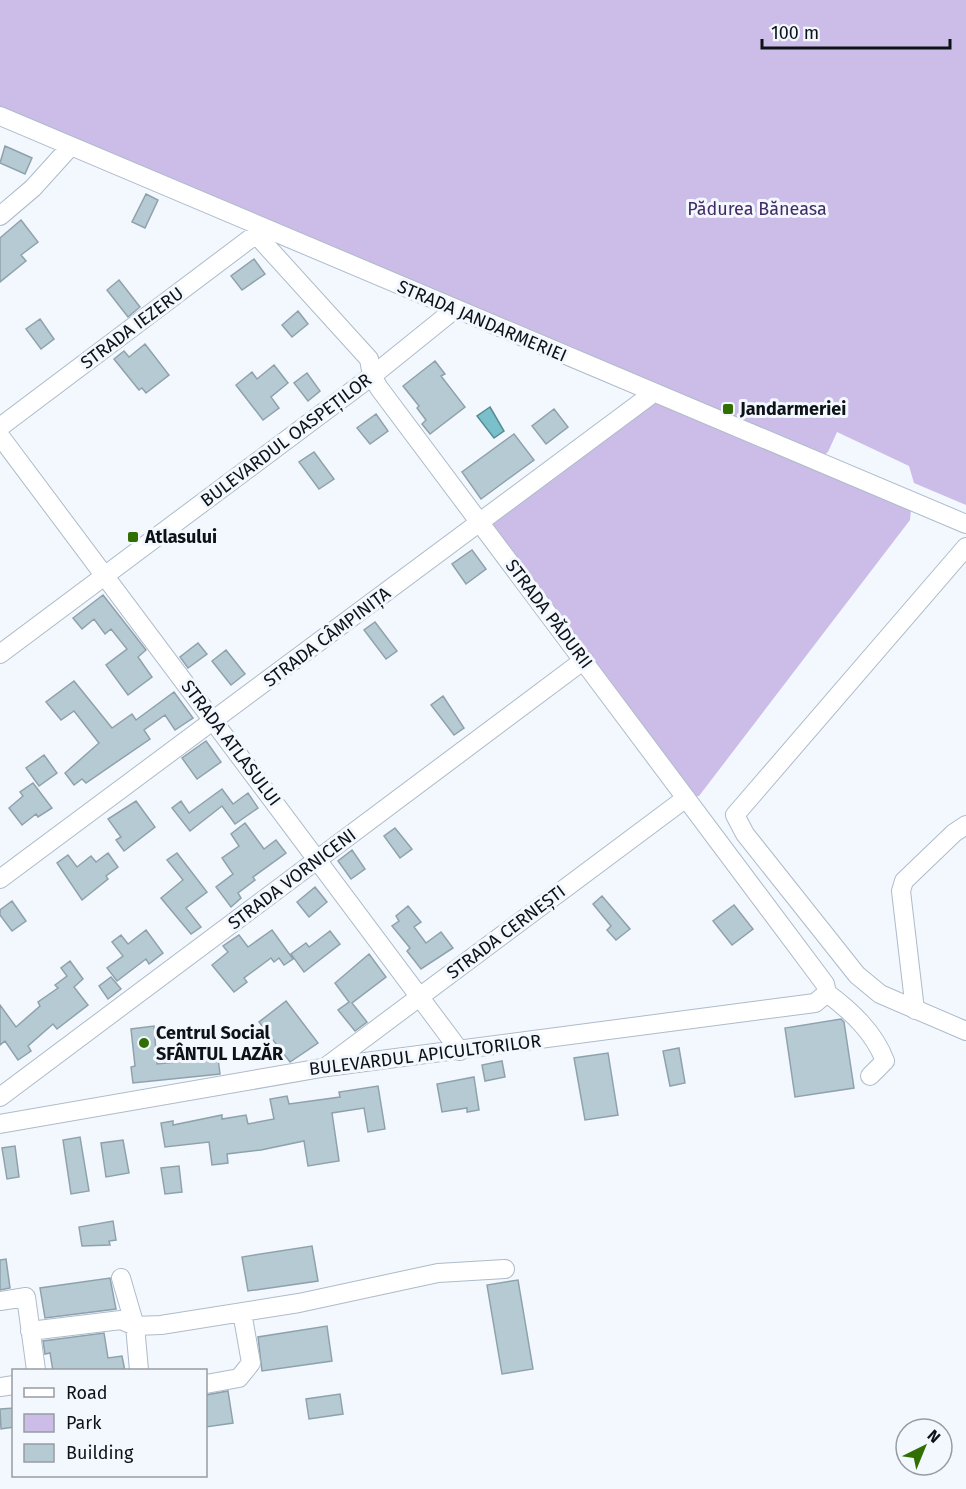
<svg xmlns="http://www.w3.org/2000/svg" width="966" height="1489" viewBox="0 0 966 1489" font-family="'Fira Sans',sans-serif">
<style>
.green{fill:#ccbde8}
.water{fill:#79c0ca;stroke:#598c94;stroke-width:1.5}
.building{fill:#b6cad4;stroke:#8fa2ac;stroke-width:1.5}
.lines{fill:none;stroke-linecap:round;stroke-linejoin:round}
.minor-casing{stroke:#aebbca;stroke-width:20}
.minor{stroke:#fff;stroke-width:18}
.poi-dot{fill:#316f02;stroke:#f2f8fe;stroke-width:2}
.labels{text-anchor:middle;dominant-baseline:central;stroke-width:6;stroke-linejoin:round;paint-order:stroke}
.park-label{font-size:18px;fill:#432a66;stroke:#f2f8fe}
.street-label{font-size:18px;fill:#0d1217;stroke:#f2f8fe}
.poi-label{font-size:18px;font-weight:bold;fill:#0d1217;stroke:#f2f8fe;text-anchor:start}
</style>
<rect width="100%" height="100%" fill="#f2f8fe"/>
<path class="green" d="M 0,0 L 966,0 L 966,505 L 914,483 L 909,466 L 837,432 L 828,452 L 817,461 L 912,501 L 910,520 L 699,796 L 686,798 L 480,522 L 651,394 L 0,116 Z"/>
<path class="water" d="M 490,407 L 504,431 L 494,438 L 477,416 Z"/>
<path class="building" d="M 5,146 L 32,158 L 25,174 L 0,163 Z
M 146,194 L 158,200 L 145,228 L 132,222 Z
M 21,220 L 38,242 L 21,255 L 26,261 L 0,282 L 0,238 Z
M 254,259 L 265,274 L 242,290 L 231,276 Z
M 119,280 L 140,307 L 128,317 L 107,290 Z
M 298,311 L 308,324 L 292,337 L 282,325 Z
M 40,319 L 54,339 L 41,349 L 26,329 Z
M 145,344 L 169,375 L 146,393 L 142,388 L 139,390 L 114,359 L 124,351 L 129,357 Z
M 435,361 L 445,374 L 441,376 L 465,407 L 430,434 L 422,424 L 426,420 L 417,408 L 419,406 L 403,386 Z
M 274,365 L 288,383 L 271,397 L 279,408 L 263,420 L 236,385 L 252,372 L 257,379 Z
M 307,373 L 320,391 L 308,401 L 294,383 Z
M 554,409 L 568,427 L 546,444 L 532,426 Z
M 376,414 L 388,431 L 370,444 L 357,428 Z
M 514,434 L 534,460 L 481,499 L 462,472 Z
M 314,452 L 334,479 L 319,489 L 299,462 Z
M 472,550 L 486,569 L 466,584 L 452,564 Z
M 103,595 L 146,650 L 138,657 L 152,677 L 128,695 L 106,665 L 127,649 L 111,629 L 105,634 L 94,619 L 82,629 L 73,618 Z
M 375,622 L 397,651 L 386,659 L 364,630 Z
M 198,643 L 207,654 L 188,668 L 180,657 Z
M 226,650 L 245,674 L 231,685 L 212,661 Z
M 74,681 L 112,728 L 132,714 L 136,720 L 174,692 L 193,718 L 175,730 L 165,715 L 144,730 L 150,739 L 86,783 L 82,779 L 74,785 L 65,773 L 99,743 L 74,711 L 61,720 L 46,702 Z
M 443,696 L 464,728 L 454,735 L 431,705 Z
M 206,741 L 221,762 L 197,779 L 182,758 Z
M 44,755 L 57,773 L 39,786 L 26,768 Z
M 33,783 L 52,808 L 38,817 L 36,814 L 22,825 L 9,808 L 23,796 L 20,792 Z
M 222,789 L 233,804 L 248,793 L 258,808 L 235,824 L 222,806 L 190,831 L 172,808 L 181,801 L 189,813 Z
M 136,801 L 155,827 L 124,851 L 116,840 L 121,837 L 108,819 Z
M 245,823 L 264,849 L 276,840 L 286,853 L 253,877 L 255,880 L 238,893 L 241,898 L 231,907 L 216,887 L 233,874 L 222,858 L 239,846 L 231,834 Z
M 395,828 L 412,849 L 400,858 L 384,836 Z
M 352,850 L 365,869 L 351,879 L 338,861 Z
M 108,853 L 118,867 L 106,876 L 108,879 L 82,900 L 57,863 L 68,855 L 77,867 L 91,856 L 96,862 Z
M 177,853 L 207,892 L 186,908 L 201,927 L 191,934 L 161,898 L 183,880 L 167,860 Z
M 315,887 L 327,902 L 309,917 L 297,902 Z
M 602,896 L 630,929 L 616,940 L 607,930 L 611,926 L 593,904 Z
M 12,901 L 26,921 L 12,931 L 0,915 L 0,910 Z
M 734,905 L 753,929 L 732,945 L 713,921 Z
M 408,906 L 421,922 L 414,927 L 426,943 L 441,932 L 453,948 L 421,969 L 407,951 L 410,948 L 392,926 L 399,921 L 396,916 Z
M 146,930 L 163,953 L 149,964 L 146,959 L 117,981 L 107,968 L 123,956 L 112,942 L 121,935 L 128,944 Z
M 272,930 L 293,959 L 284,965 L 279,958 L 274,962 L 271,958 L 244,978 L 247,982 L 234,992 L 212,965 L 228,952 L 223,946 L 239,935 L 248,947 Z
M 330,931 L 340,944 L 304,972 L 291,954 L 306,943 L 309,947 Z
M 369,954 L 386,977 L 352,1003 L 367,1022 L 355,1031 L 338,1010 L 349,1002 L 335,983 Z
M 70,961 L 83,979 L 74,987 L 88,1005 L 57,1029 L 53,1024 L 28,1046 L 31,1051 L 18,1060 L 5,1041 L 0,1045 L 0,1005 L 16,1027 L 40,1006 L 38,1002 L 58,988 L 55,985 L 67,976 L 61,968 Z
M 111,977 L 121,989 L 108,999 L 99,986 Z
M 286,1001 L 318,1043 L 290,1062 L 259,1022 Z
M 841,1019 L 844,1022 L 854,1088 L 795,1097 L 785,1028 Z
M 154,1026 L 157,1064 L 218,1058 L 220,1074 L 133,1083 L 131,1067 L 135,1066 L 131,1029 Z
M 679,1048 L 685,1083 L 670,1086 L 663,1051 Z
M 608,1053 L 618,1115 L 585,1120 L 574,1058 Z
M 502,1061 L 505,1077 L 485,1081 L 482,1065 Z
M 474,1077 L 479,1110 L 467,1112 L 467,1108 L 442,1112 L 437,1084 Z
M 378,1086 L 385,1129 L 368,1132 L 364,1108 L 332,1113 L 339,1161 L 308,1166 L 304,1141 L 261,1150 L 227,1154 L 228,1163 L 212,1165 L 209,1142 L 165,1147 L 161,1123 L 173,1121 L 173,1125 L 222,1115 L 222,1119 L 246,1115 L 248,1124 L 274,1119 L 270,1099 L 287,1096 L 289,1104 L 340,1097 L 339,1092 Z
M 80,1137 L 89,1191 L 71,1194 L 63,1140 Z
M 123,1140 L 129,1173 L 106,1177 L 101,1143 Z
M 15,1146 L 19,1177 L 7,1179 L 2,1148 Z
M 179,1166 L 182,1192 L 165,1194 L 161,1168 Z
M 113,1221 L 116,1240 L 109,1241 L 110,1245 L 82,1246 L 79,1227 Z
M 312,1246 L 318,1281 L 248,1291 L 242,1257 Z
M 6,1259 L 10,1288 L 0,1290 L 0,1260 Z
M 110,1278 L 116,1309 L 45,1318 L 40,1288 Z
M 518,1280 L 533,1369 L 502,1374 L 487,1285 Z
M 327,1326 L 332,1361 L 262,1371 L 258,1337 Z
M 104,1333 L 108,1358 L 122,1356 L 125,1371 L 53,1371 L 50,1353 L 45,1354 L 43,1341 Z
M 228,1391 L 233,1423 L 206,1427 L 206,1395 Z
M 340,1394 L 343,1414 L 309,1419 L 306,1399 Z
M 14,1408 L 14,1427 L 1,1429 L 0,1409 Z"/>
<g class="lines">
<g class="minor-casing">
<path id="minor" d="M 0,116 L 966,524
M 0,216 L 33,188 L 70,147
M 0,427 L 263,229
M 0,436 L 460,1051
M 966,547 L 735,815 L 745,834 L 857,975 L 880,994 L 966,1031
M 0,654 L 372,376 L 455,309
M 0,879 L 652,394
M 827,993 C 851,1011 874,1032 885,1061 L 870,1076
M 915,1010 L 901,891 L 904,881 L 954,833 L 966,825
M 327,1066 L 686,798
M 0,1097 L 584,660
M 0,1124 L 327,1067 L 815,1003 L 827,993 L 825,984 L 379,388 L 372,376 L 369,359 L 262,241 L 263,229
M 121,1278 L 135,1326 L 139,1370
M 0,1301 L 26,1297 L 36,1370
M 30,1331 L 121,1320 L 135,1326 L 161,1325 L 299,1303 L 438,1273 L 505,1269
M 206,1384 L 239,1378 L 251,1363 L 242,1312
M 0,1387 L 14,1385"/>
</g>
<use href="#minor" class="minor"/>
</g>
<g class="poi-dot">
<rect x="722" y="403" width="12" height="12" rx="3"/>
<rect x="127" y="531" width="12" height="12" rx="3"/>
<circle cx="144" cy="1043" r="6"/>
</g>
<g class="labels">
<g class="park-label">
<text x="757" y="209">Pădurea Băneasa</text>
</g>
<g class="street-label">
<text transform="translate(482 321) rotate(23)">STRADA JANDARMERIEI</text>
<text transform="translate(132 328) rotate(-37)">STRADA IEZERU</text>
<text transform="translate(286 440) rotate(-37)">BULEVARDUL OASPEȚILOR</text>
<text transform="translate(549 614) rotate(53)">STRADA PĂDURII</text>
<text transform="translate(327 637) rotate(-37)">STRADA CÂMPINIȚA</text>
<text transform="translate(231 743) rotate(53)">STRADA ATLASULUI</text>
<text transform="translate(292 879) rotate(-37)">STRADA VORNICENI</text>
<text transform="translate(506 932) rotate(-37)">STRADA CERNEȘTI</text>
<text transform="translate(425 1055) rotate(-7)">BULEVARDUL APICULTORILOR</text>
</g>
<g class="poi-label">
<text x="740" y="409">Jandarmeriei</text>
<text x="145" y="537">Atlasului</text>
<text x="156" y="1033">Centrul Social<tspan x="156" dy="21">SFÂNTUL LAZĂR</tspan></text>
</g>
</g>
<rect x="12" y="1369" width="195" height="108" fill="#f2f8fe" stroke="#969ca2" stroke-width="1.5"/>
<rect x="24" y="1388" width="30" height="9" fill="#ffffff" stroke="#969ca2" stroke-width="1.5"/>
<text x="66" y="1399" font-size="18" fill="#0d1217">Road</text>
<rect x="24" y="1414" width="30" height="18" fill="#ccbde8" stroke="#969ca2" stroke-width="1.5"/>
<text x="66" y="1429" font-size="18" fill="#0d1217">Park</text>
<rect x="24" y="1444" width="30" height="18" fill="#b6cad4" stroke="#969ca2" stroke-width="1.5"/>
<text x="66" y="1459" font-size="18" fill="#0d1217">Building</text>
<g transform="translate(924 1447) rotate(43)"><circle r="28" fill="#f2f8fe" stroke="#969ca2" stroke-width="1.5"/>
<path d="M0-4.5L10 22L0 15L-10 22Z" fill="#316f02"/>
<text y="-9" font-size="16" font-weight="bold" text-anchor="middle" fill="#0d1217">N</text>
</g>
<path d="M762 39v9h188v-9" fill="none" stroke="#0d1217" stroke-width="3"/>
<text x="771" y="39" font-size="18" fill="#0d1217" stroke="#f2f8fe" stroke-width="4.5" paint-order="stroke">100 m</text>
</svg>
